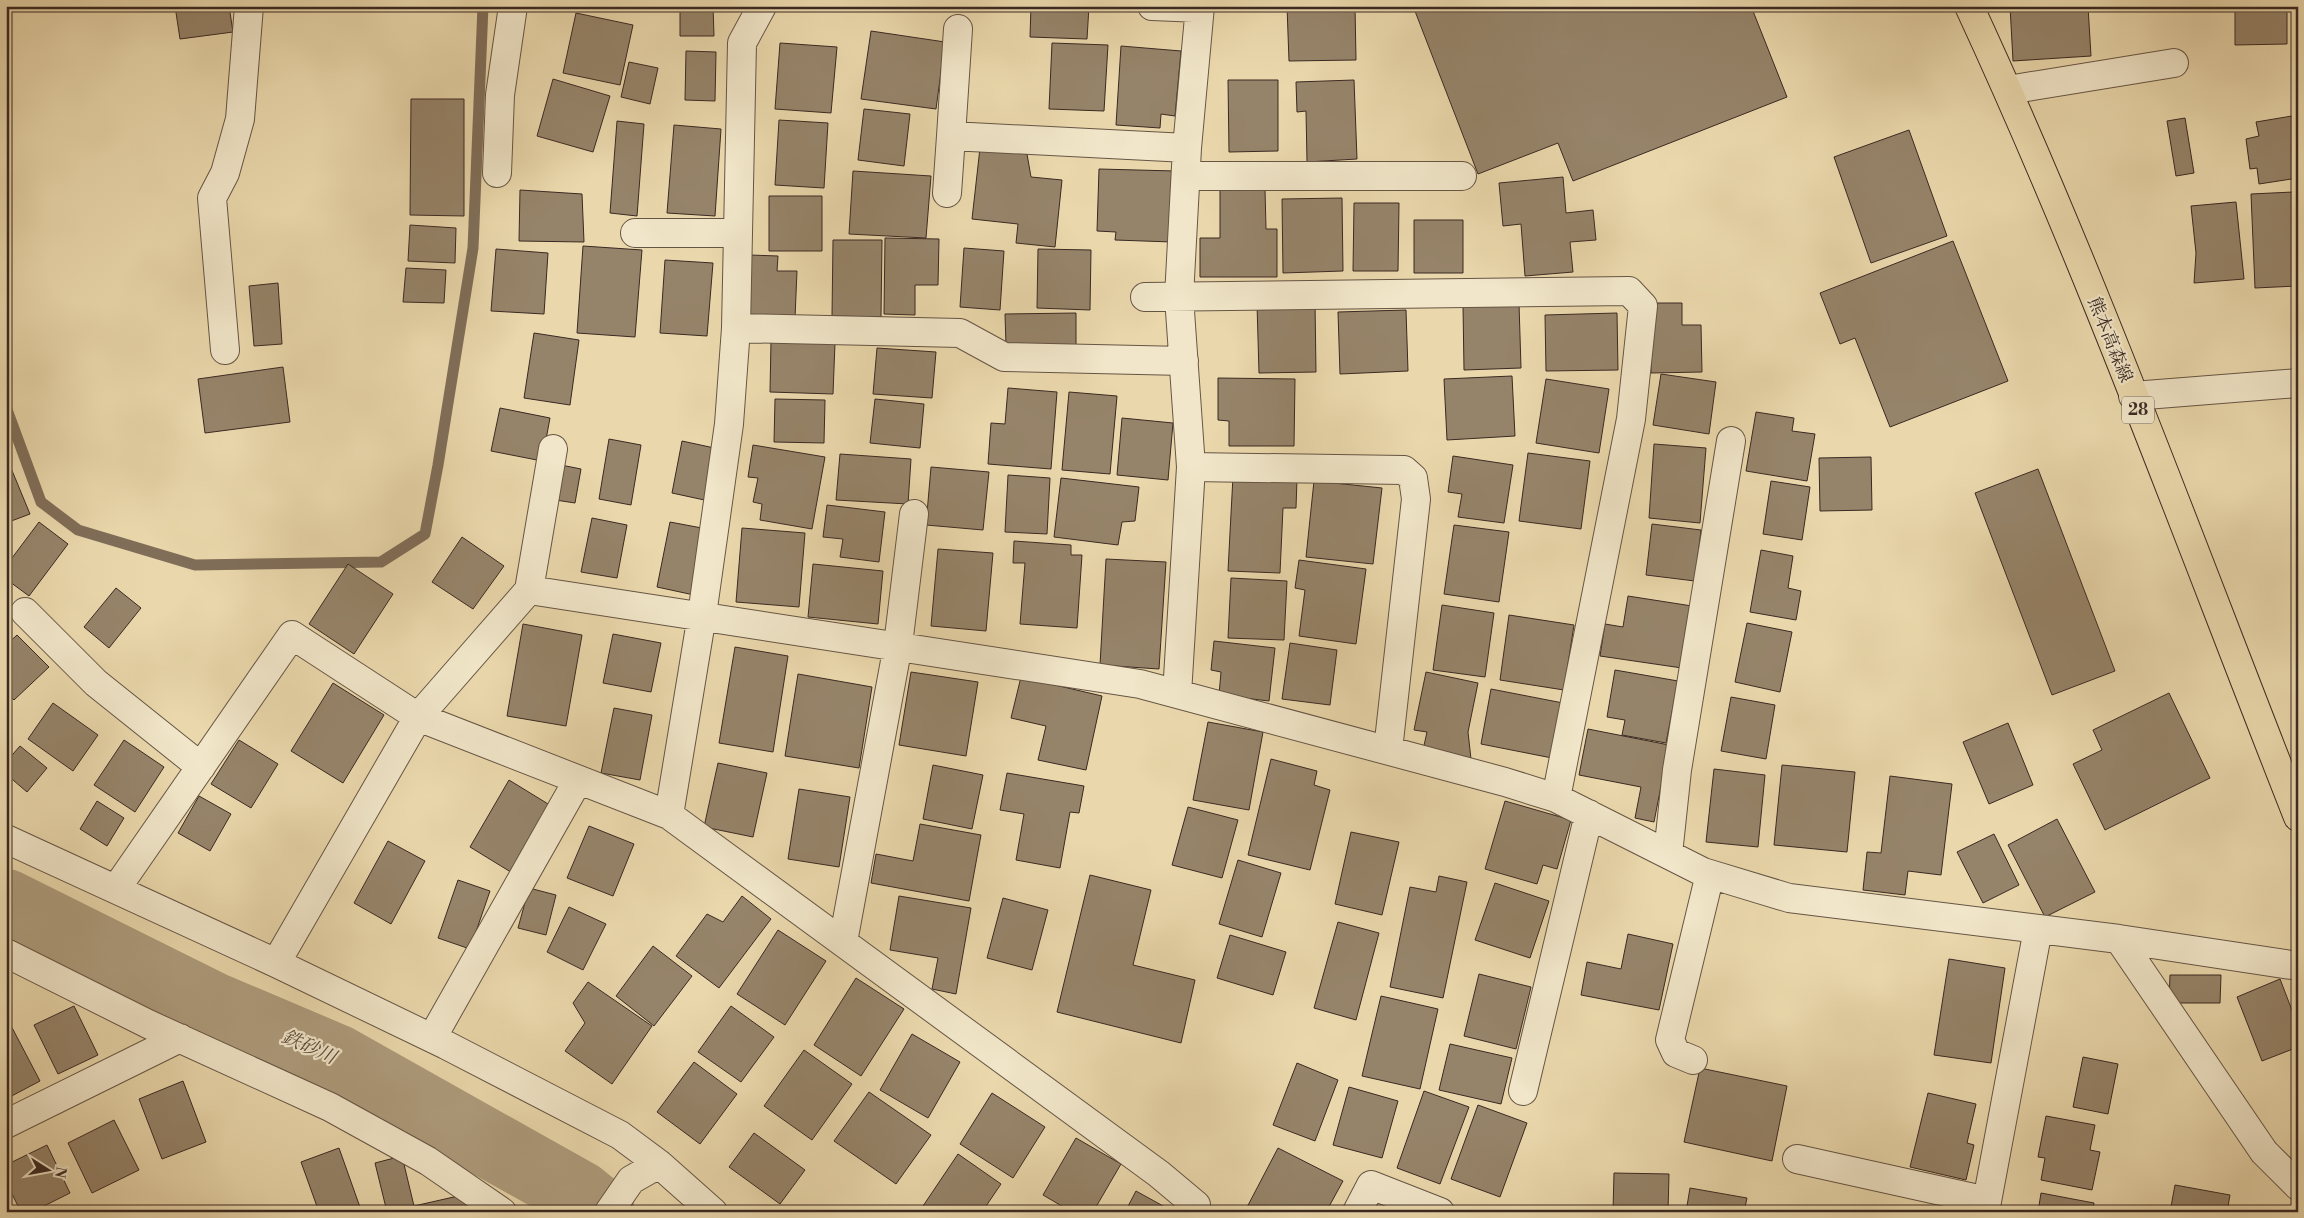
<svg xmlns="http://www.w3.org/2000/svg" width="2304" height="1218" viewBox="0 0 2304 1218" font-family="'Libre Bodoni','Noto Serif JP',serif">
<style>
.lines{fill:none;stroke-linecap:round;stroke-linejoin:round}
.stream{stroke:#806e59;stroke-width:11}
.river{stroke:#ae9c7d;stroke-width:68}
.building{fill:#96846a;stroke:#3a2923}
.minor-casing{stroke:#665545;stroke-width:30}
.major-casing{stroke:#3a2923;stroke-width:30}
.minor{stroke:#f1e6c9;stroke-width:28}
.major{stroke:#ead8ac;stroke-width:28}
.labels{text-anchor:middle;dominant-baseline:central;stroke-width:4.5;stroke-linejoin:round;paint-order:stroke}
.shield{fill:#f1e6c9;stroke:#716255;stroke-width:1}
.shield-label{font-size:16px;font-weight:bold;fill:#3a2923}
.street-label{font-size:18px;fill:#3a2923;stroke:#f1e6c9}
.water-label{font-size:19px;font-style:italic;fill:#5d4c3e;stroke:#f1e6c9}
</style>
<rect width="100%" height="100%" fill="#ead8ac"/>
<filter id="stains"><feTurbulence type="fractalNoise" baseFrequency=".004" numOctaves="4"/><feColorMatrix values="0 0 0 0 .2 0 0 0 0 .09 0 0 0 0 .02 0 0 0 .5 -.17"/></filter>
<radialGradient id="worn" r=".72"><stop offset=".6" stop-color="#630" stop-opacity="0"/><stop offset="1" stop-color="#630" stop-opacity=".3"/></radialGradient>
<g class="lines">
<path class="stream" d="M 6,407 L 41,502 L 78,530 L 195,565 L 381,562 L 425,534 L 438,465 L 473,248 L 483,6"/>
<path class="river" d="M 6,903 L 211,1005 L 336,1058 L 580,1195 L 601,1212"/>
</g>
<path class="building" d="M 175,6 L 229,6 L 233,32 L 180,39 Z
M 680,6 L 713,6 L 714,36 L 680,36 Z
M 1031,6 L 1089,6 L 1087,39 L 1030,37 Z
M 1287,6 L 1355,6 L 1356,60 L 1289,61 Z
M 1413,6 L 1751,6 L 1787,97 L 1573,181 L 1558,143 L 1478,174 Z
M 2010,6 L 2088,6 L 2091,56 L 2013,61 Z
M 2235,6 L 2287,6 L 2287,44 L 2235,45 Z
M 576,13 L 633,25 L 620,85 L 563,73 Z
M 871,31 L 945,42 L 936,109 L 861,99 Z
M 780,43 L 837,47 L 831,113 L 775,109 Z
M 1052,43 L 1108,45 L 1104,111 L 1049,109 Z
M 1121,46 L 1181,51 L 1175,116 L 1161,114 L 1160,128 L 1116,125 Z
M 686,51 L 716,52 L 715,101 L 685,100 Z
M 629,62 L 658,68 L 650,104 L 621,97 Z
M 553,79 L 610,96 L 593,152 L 537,136 Z
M 1228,80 L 1278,80 L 1278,151 L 1229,152 Z
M 1354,80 L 1357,159 L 1307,162 L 1306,111 L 1297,112 L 1296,82 Z
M 411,99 L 464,99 L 464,216 L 410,215 Z
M 864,109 L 910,114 L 904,166 L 858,160 Z
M 2292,116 L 2298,152 L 2298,178 L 2259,184 L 2257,168 L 2250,169 L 2246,139 L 2259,136 L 2256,122 Z
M 2185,118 L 2194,173 L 2176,176 L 2167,121 Z
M 779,120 L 828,123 L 824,188 L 775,185 Z
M 617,121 L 644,124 L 637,216 L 610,213 Z
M 674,125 L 721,129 L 715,216 L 667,213 Z
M 1909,130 L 1947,236 L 1871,263 L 1834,157 Z
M 980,148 L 1027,154 L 1031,177 L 1062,180 L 1055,247 L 1016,243 L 1018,224 L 972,219 Z
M 1099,169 L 1175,171 L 1172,242 L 1115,240 L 1116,232 L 1097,231 Z
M 853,171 L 931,176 L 926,238 L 849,234 Z
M 1563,177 L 1566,213 L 1593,210 L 1596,240 L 1570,242 L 1573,272 L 1525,276 L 1521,224 L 1503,226 L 1499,183 Z
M 1220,189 L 1265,189 L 1266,229 L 1277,229 L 1277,277 L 1200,277 L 1200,238 L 1220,238 Z
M 520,190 L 582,194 L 584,242 L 519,241 Z
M 2293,192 L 2297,286 L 2255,288 L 2251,194 Z
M 769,196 L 822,196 L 822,251 L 769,251 Z
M 1342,198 L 1343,271 L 1283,273 L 1282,199 Z
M 2236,202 L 2244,279 L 2194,283 L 2196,253 L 2191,206 Z
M 1354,203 L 1399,203 L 1398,271 L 1353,271 Z
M 1414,220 L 1463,220 L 1463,273 L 1414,273 Z
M 410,225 L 456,228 L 455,263 L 408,261 Z
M 885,238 L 939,239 L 938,285 L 915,285 L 915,315 L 884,314 Z
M 833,240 L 882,240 L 881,317 L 832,316 Z
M 1953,241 L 2008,381 L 1890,427 L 1855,338 L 1840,344 L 1820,293 Z
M 583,246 L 642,250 L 635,337 L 577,333 Z
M 964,248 L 1004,251 L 1000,310 L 960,307 Z
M 496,249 L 548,253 L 544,314 L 491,311 Z
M 1038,249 L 1091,250 L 1090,310 L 1037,308 Z
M 750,255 L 778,256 L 777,271 L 797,271 L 795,318 L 747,316 Z
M 665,260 L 713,263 L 707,336 L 660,333 Z
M 406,268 L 446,270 L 444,303 L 403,302 Z
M 278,283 L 282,344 L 254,346 L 249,286 Z
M 1315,303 L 1316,372 L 1259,373 L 1257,304 Z
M 1650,303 L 1682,303 L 1682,325 L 1701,325 L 1702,372 L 1651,373 Z
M 1519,304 L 1521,368 L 1464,370 L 1463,306 Z
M 1406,310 L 1408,371 L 1340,374 L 1338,312 Z
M 1076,313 L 1076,345 L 1006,346 L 1005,314 Z
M 1617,313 L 1618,370 L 1546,371 L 1545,315 Z
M 534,333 L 579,340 L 570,405 L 524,398 Z
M 771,341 L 835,343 L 833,394 L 770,392 Z
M 877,348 L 936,352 L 932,398 L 873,394 Z
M 283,367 L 290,422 L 205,433 L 198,379 Z
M 1661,374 L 1716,382 L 1709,434 L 1653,425 Z
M 1512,376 L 1515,436 L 1447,440 L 1444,379 Z
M 1218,378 L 1295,379 L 1294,446 L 1229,446 L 1229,421 L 1218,420 Z
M 1546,379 L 1609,389 L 1599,453 L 1536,443 Z
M 1008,388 L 1057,392 L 1051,469 L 988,464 L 991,423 L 1005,424 Z
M 1069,392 L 1117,396 L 1110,474 L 1062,470 Z
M 775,399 L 825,400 L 824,443 L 774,442 Z
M 875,399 L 924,404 L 920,448 L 870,443 Z
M 500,408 L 550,418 L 542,461 L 491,451 Z
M 1756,412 L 1794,418 L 1792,431 L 1815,434 L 1807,481 L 1746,471 Z
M 1122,418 L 1173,423 L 1168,480 L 1117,475 Z
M 609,439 L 641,445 L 631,505 L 599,499 Z
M 682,441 L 719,449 L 709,501 L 672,493 Z
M 1654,444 L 1706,448 L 1700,523 L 1649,518 Z
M 753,445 L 825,457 L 812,529 L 760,520 L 762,504 L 753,502 L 758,478 L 748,477 Z
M 1528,453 L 1590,461 L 1581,529 L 1519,521 Z
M 840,454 L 911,459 L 908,504 L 836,500 Z
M 6,456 L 30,514 L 6,523 Z
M 1453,456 L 1513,465 L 1504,523 L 1458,517 L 1462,494 L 1448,492 Z
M 1871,457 L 1872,510 L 1820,511 L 1819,458 Z
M 556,464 L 581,469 L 575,503 L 549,499 Z
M 931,467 L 989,472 L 983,530 L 926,525 Z
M 2038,469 L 2115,671 L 2052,695 L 1975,493 Z
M 1008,475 L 1050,478 L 1047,534 L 1005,532 Z
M 1233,476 L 1297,479 L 1296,508 L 1283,508 L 1280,573 L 1228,571 Z
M 1061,478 L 1139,487 L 1135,521 L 1122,522 L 1118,545 L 1054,537 Z
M 1314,481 L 1382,488 L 1373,564 L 1306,557 Z
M 1771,481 L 1810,487 L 1802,540 L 1763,534 Z
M 827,505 L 885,512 L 879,562 L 840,557 L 843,539 L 823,537 Z
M 592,518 L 627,525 L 617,578 L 581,572 Z
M 39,522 L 68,544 L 29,596 L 6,579 L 6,566 Z
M 670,522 L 707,529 L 694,595 L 657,587 Z
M 1652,524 L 1701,530 L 1695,581 L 1646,575 Z
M 1454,525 L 1509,532 L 1499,602 L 1444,594 Z
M 742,528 L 805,533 L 799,607 L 736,602 Z
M 462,537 L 504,566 L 473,609 L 432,582 Z
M 1014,541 L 1071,545 L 1071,555 L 1082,555 L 1077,628 L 1020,624 L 1025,563 L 1013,563 Z
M 938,549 L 993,553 L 986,631 L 931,626 Z
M 1761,550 L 1793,556 L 1788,588 L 1801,591 L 1796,620 L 1750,612 Z
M 1106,559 L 1166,562 L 1159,669 L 1100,665 Z
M 1299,560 L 1366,569 L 1356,644 L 1299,636 L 1305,590 L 1295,588 Z
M 348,564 L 393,594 L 354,654 L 309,624 Z
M 813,564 L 883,571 L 878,624 L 808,617 Z
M 1231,578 L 1287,581 L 1284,640 L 1228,638 Z
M 116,588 L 141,608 L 109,648 L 84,627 Z
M 1628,596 L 1692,606 L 1682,668 L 1600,656 L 1605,624 L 1623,627 Z
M 1442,605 L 1494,613 L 1485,677 L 1433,670 Z
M 1509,615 L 1574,625 L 1564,690 L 1500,680 Z
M 1747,623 L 1792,632 L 1780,692 L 1735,682 Z
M 523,624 L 582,635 L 566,726 L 507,716 Z
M 613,634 L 661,643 L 651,692 L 603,683 Z
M 17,635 L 49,667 L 14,700 L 6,692 L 6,645 Z
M 1214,641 L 1275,648 L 1269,701 L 1219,695 L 1221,672 L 1211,670 Z
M 1290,643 L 1337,650 L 1330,705 L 1282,699 Z
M 735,647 L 788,656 L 773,752 L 719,743 Z
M 1615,670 L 1678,681 L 1666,743 L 1622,735 L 1625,720 L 1607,717 Z
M 911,672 L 978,682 L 966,756 L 899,745 Z
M 1426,672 L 1478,683 L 1468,732 L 1471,759 L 1423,750 L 1427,732 L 1414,730 Z
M 798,674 L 872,687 L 859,768 L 785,756 Z
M 1021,677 L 1102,696 L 1086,770 L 1038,760 L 1046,726 L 1011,718 Z
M 333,683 L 384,715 L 343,783 L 291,751 Z
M 1491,689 L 1563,703 L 1552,758 L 1481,744 Z
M 2169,693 L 2210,778 L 2105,830 L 2073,764 L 2102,750 L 2093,730 Z
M 1731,697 L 1775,705 L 1766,759 L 1721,751 Z
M 53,703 L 98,735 L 73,771 L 28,739 Z
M 614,708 L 652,715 L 640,780 L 601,773 Z
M 1208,722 L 1263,732 L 1249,810 L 1193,800 Z
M 2008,723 L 2033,785 L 1989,804 L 1963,742 Z
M 1588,729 L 1669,745 L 1654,822 L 1635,818 L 1641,787 L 1579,775 Z
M 124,740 L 164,767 L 135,812 L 94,785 Z
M 239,740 L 278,764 L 251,808 L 211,784 Z
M 20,746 L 47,768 L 27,792 L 6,774 L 6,762 Z
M 1271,759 L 1317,771 L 1314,785 L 1330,790 L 1310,870 L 1248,855 Z
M 718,763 L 767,773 L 753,837 L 704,827 Z
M 933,765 L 983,775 L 972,829 L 923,819 Z
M 1782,765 L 1855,772 L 1847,852 L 1774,845 Z
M 1714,769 L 1765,775 L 1758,847 L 1706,842 Z
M 1007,773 L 1084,786 L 1079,813 L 1070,812 L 1060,868 L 1016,860 L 1024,814 L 1000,810 Z
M 1890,776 L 1952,784 L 1941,875 L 1908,871 L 1905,895 L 1863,890 L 1867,852 L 1881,853 Z
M 509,780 L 553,807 L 514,874 L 470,847 Z
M 799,789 L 850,797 L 839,867 L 788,859 Z
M 199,796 L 231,814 L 210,851 L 178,833 Z
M 97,801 L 124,818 L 107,846 L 80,829 Z
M 1505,801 L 1571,820 L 1557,869 L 1543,865 L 1537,884 L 1485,869 Z
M 1188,807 L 1238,820 L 1222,878 L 1172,865 Z
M 2057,819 L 2095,892 L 2045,917 L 2008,845 Z
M 920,824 L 981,835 L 969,901 L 871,883 L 876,854 L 913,861 Z
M 589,826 L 634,844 L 613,896 L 567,878 Z
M 1351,832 L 1399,842 L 1382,915 L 1335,904 Z
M 1994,834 L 2019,885 L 1983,903 L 1957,852 Z
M 388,841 L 425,861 L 391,924 L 354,903 Z
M 1238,860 L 1281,873 L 1262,937 L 1219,924 Z
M 1090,875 L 1151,890 L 1133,965 L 1195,980 L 1181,1043 L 1057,1012 Z
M 1439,876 L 1467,882 L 1443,998 L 1390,987 L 1410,887 L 1436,892 Z
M 458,880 L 490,891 L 470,949 L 438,938 Z
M 1495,883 L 1549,901 L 1530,958 L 1475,940 Z
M 529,888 L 556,895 L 546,935 L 518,928 Z
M 742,896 L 771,919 L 719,988 L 676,956 L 707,914 L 723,922 Z
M 899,896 L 971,908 L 956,994 L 932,989 L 938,958 L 890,950 Z
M 1003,898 L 1048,910 L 1032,970 L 987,958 Z
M 569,907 L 606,924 L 583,970 L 547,952 Z
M 1338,922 L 1379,933 L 1356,1020 L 1314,1008 Z
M 778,930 L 826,961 L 785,1025 L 737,994 Z
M 1628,934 L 1673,944 L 1659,1010 L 1581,995 L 1587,962 L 1621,969 Z
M 1230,935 L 1286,952 L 1273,995 L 1217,978 Z
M 653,946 L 692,976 L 654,1026 L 616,996 Z
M 1949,959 L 2005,968 L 1991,1063 L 1934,1055 Z
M 1479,974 L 1531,987 L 1516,1049 L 1464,1036 Z
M 2170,975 L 2221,975 L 2220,1003 L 2169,1003 Z
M 856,978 L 904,1009 L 861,1076 L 814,1045 Z
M 2280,979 L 2298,1026 L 2298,1047 L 2262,1061 L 2237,997 Z
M 588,982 L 652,1026 L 612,1084 L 565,1051 L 585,1023 L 573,1003 Z
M 1381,996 L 1438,1009 L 1420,1089 L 1362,1076 Z
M 74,1006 L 98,1055 L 58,1074 L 34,1025 Z
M 731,1006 L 774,1037 L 741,1082 L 698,1052 Z
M 7,1018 L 40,1081 L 6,1099 L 6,1019 Z
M 912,1034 L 960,1062 L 928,1118 L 880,1090 Z
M 1450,1044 L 1512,1058 L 1501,1104 L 1439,1090 Z
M 804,1050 L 852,1084 L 812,1140 L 764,1106 Z
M 2083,1057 L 2118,1064 L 2108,1114 L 2073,1107 Z
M 694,1062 L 737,1094 L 700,1144 L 657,1112 Z
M 1297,1063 L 1338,1080 L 1315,1141 L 1273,1125 Z
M 1700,1068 L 1787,1086 L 1772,1161 L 1684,1142 Z
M 183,1081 L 206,1142 L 162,1159 L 139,1099 Z
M 1349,1087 L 1398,1101 L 1382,1158 L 1333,1145 Z
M 1424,1091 L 1469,1107 L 1440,1184 L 1397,1168 Z
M 869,1092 L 931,1135 L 896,1184 L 834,1141 Z
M 992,1093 L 1045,1127 L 1013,1178 L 960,1144 Z
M 1928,1093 L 1976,1104 L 1967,1143 L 1974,1145 L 1966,1180 L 1910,1167 Z
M 1478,1105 L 1527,1123 L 1500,1197 L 1451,1179 Z
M 2046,1116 L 2095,1125 L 2090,1150 L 2100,1152 L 2092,1190 L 2041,1180 L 2045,1158 L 2038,1157 Z
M 114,1120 L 139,1170 L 92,1193 L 68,1143 Z
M 754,1133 L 805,1170 L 780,1204 L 729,1167 Z
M 1076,1138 L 1121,1164 L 1093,1212 L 1072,1212 L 1043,1195 Z
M 47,1145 L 70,1193 L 32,1212 L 21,1212 L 6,1182 L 6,1165 Z
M 339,1148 L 361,1210 L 355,1212 L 319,1212 L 301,1162 Z
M 1278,1148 L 1343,1181 L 1326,1212 L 1245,1211 Z
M 958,1154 L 1001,1184 L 982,1212 L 931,1212 L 923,1206 Z
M 402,1156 L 414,1206 L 467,1194 L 471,1212 L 387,1212 L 375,1163 Z
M 1614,1173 L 1669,1174 L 1668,1212 L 1613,1212 Z
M 2175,1185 L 2230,1195 L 2227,1212 L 2170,1212 Z
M 1690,1188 L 1747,1198 L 1744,1212 L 1686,1212 Z
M 1136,1191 L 1174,1212 L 1125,1212 Z
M 2041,1193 L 2094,1203 L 2093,1212 L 2038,1212 Z"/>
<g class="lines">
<g class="minor-casing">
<path id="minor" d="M 1152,6 L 1200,8
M 2008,90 L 2174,63
M 951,136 L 958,29
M 497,173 L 500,95 L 513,6
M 1186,176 L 1462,176
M 947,193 L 951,136 L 1187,148
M 635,233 L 738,233
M 1145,297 L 1629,291 L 1643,306 L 1631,419 L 1556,798
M 736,328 L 960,333 L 1004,357 L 1184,361
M 225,350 L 212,198 L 225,173 L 240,119 L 249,6
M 2133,396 L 2298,383
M 1191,467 L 1404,470 L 1413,478 L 1416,499 L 1388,750
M 529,590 L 1140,684 L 1505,782 L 1556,798 L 1703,872 L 1789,898 L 2119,939 L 2298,966
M 25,612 L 96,683 L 201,767
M 1177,694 L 1191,467 L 1179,297 L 1187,148 L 1200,6
M 669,815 L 702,615 L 729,424 L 736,328 L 742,43 L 762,6
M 6,839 L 276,963 L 446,1045 L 620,1135 L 659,1164 L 713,1212
M 1668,854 L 1677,770 L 1731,441
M 116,889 L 292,635 L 418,717 L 669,815 L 1159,1174 L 1196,1205 L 1196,1212
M 2119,939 L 2264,1152 L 2298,1186
M 843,942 L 898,645 L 914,514
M 6,953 L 148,1024 L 330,1107 L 428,1161 L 502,1212
M 276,963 L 418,717 L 529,590 L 553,449
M 432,1038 L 578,780
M 1693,1060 L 1676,1053 L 1670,1040 L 1710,874
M 1523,1091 L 1589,814
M 6,1124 L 180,1038
M 1797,1159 L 1987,1201
M 609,1212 L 631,1180 L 659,1164
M 1357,1212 L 1371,1185 L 1440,1212
M 1985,1212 L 2038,929"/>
</g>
<g class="major-casing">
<path id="major" d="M 1969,6 C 2092,271 2191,546 2298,817"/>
</g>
<use href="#minor" class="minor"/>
<use href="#major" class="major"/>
</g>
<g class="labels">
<rect class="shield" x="2122" y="396.5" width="32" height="27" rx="4"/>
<g class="shield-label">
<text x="2138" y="410">28</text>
</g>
<g class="street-label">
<text transform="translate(2110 340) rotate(68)">熊本高森線</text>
</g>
<g class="water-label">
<text transform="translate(309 1047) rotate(24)">鉄砂川</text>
</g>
</g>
<rect width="2304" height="1218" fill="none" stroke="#ead8ac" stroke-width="25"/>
<rect x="8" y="8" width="2289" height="1203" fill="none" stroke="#3a2923" stroke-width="2.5"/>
<rect x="12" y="12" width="2279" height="1193" fill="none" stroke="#3a2923"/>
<g transform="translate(48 1170) rotate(101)" stroke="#f1e6c9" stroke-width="4" paint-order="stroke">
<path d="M0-4L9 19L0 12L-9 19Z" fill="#3a2923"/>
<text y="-8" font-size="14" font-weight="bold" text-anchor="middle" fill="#3a2923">N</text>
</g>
<rect width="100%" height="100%" filter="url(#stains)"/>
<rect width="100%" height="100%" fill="url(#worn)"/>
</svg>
